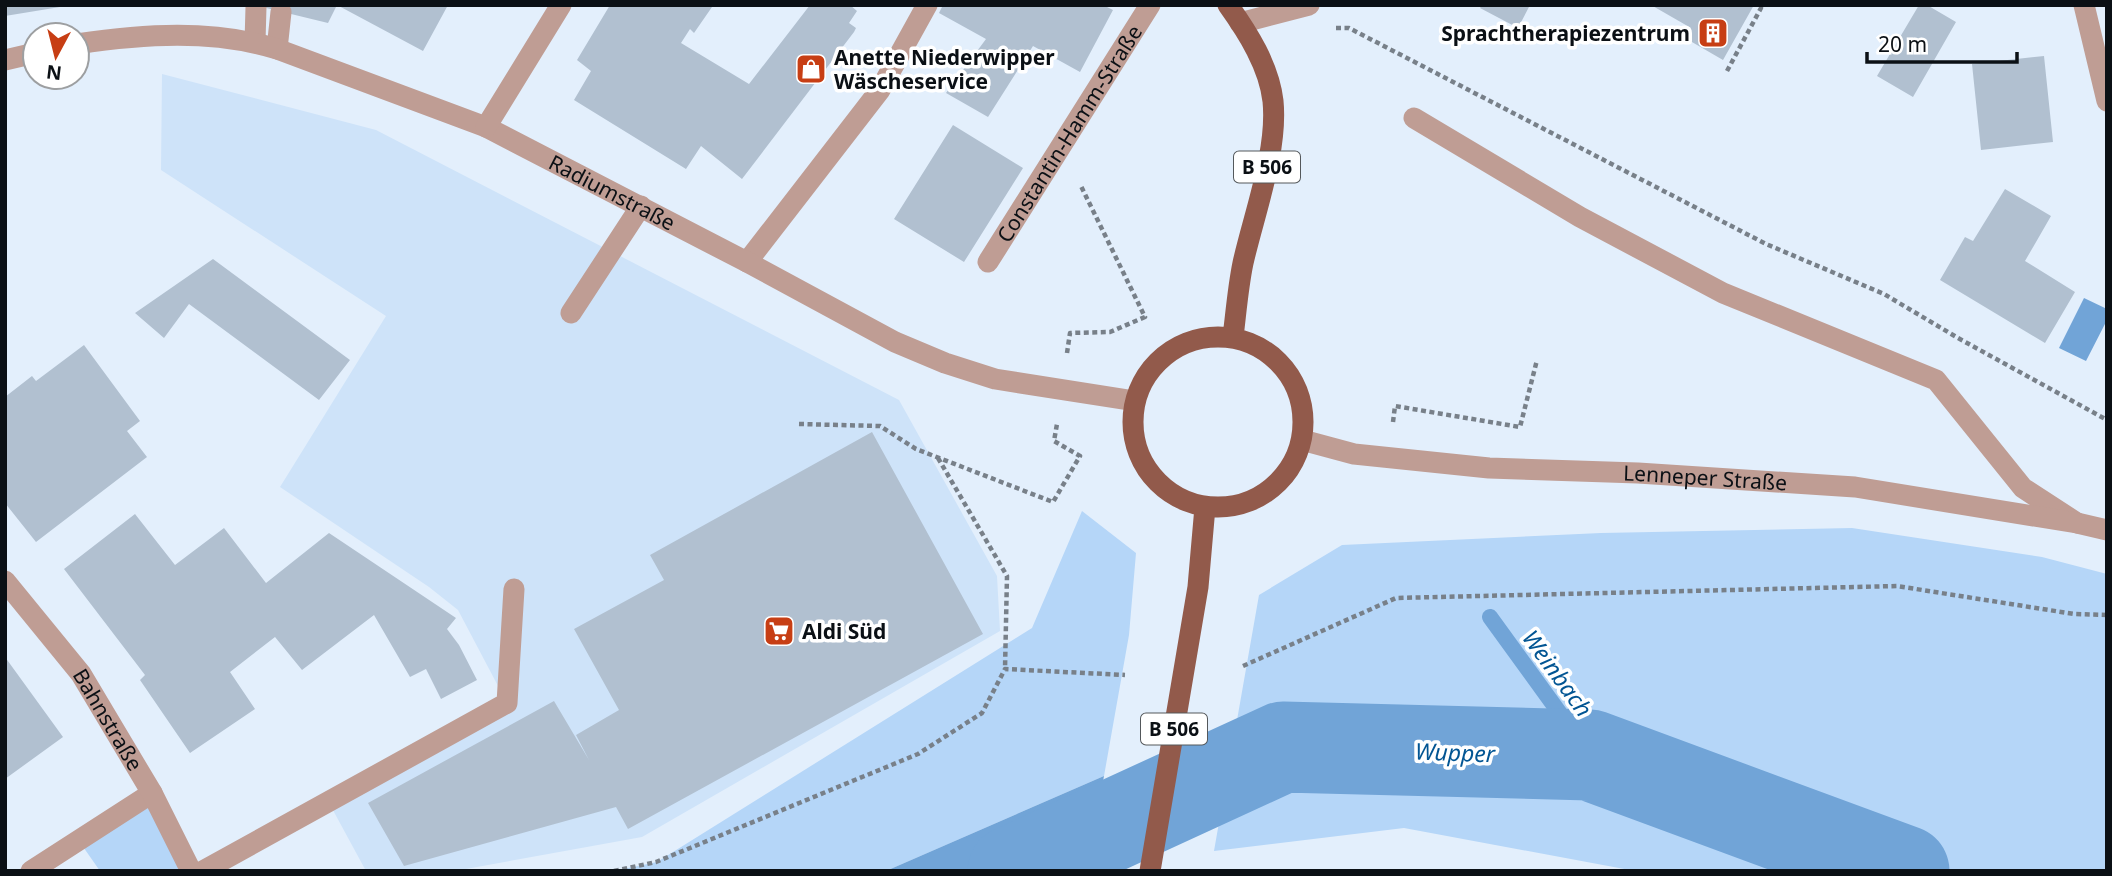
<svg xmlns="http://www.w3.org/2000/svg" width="2112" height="876" viewBox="0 0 2112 876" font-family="'Noto Sans',sans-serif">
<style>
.built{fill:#cee3f9}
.green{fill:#b5d6f8}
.water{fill:#71a4d7}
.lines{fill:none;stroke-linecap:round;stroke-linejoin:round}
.stream{stroke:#71a4d7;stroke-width:16}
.river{stroke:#71a4d7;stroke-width:91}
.building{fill:#b1c0d0}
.path{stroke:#788089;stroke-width:4.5;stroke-dasharray:5 3.5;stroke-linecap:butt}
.service{stroke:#bf9d94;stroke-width:21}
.minor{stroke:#bf9d94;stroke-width:21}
.primary{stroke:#925a4b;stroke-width:21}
.labels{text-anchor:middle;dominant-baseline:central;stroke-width:7;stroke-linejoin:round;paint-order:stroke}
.shield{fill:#fff;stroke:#54585b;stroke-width:2}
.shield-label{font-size:19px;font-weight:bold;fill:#0b1015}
.poi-label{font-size:21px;font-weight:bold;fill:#0b1015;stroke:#fff;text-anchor:start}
.street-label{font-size:21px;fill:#0b1015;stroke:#fff}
.water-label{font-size:23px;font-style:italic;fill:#025593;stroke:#fff}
</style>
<rect width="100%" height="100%" fill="#e3effc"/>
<path class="built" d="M 162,74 L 376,130 L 899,400 L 997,576 L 1000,631 L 642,837 L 455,871 L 366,871 L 328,801 L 507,703 L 458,610 L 429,587 L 280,487 L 386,316 L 161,170 Z"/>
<path class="green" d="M 1082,511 L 1136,553 L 1129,635 L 1104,776 L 886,871 L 614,871 L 657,862 L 1032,628 Z
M 1852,528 L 2042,557 L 2107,574 L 2107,871 L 1635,871 L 1404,828 L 1214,851 L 1259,595 L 1342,545 L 1601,533 Z
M 152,793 L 191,871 L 100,871 L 79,841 Z"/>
<path class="water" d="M 2084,298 L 2107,309 L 2107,320 L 2086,361 L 2059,348 Z
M 1104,776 L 1086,871 L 886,871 L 902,864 Z"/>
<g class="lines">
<path class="stream" d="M 1490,617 L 1590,755"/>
<path class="river" d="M 1013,871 L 1283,747 L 1590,755 L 1904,871"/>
</g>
<path class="building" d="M 5,5 L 60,5 L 60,7 L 5,16 Z
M 254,5 L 337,5 L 328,23 Z
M 337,5 L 448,5 L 423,51 Z
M 610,5 L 710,5 L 712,7 L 694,33 L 690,29 L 681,43 L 749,84 L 810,5 L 850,5 L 857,11 L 849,23 L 856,28 L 854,32 L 742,179 L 701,146 L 686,169 L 574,100 L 591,71 L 577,60 Z
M 943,5 L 1103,5 L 1113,10 L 1080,72 L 1033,46 L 988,117 L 946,93 L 986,39 L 939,13 Z
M 1482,5 L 1530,5 L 1518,28 L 1480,8 Z
M 1651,5 L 1754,5 L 1723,60 L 1685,38 L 1691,28 Z
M 1919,5 L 1927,5 L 1956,22 L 1913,97 L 1877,76 Z
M 2044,56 L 2053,142 L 1981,150 L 1972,64 Z
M 953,125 L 1023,168 L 964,262 L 894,219 Z
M 2005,189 L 2051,216 L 2025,261 L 2075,292 L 2045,343 L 1940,280 L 1965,237 L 1973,241 Z
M 213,259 L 350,360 L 319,400 L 189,304 L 164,338 L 135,313 Z
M 84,345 L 140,421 L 127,431 L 147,457 L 36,542 L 5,503 L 5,397 L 32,376 L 36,381 Z
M 872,432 L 983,634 L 628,829 L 616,807 L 404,866 L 368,803 L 554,701 L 589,760 L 576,735 L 619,710 L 574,629 L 664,580 L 650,555 Z
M 135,514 L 175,565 L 224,528 L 266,583 L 329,533 L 456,618 L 447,629 L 459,645 L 477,680 L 441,699 L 426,669 L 410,677 L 374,615 L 302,670 L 275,637 L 230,672 L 255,709 L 190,753 L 140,680 L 145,675 L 64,569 Z
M 5,657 L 63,737 L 5,779 Z"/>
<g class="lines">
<path class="path" d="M 1336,28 L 1349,28 L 1766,244 L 1884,294 L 1958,338 L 2107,420
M 1727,71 L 1761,8 L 1757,5
M 1067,353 L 1070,333 L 1110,332 L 1145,317 L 1080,184
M 1393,422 L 1395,406 L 1520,427 L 1537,360
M 799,424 L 880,426 L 916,449 L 1053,502 L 1080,456 L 1054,441 L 1057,424
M 938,458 L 1007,576 L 1005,669
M 1243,666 L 1396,598 L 1897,586 L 2074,614 L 2107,615
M 614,871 L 656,862 L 918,754 L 982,713 L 1005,669 L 1125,675"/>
<path class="service" d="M 1240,23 L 1309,5
M 255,42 L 256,7
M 277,49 L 281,12
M 1414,118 L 1580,217 L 1723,293 L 1936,380 L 2023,488 L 2077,523
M 747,262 L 880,90 L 927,5
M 571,313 L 641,206
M 31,871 L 152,793
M 203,871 L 507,703 L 514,589"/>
<g class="minor">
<path d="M 2084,5 L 2107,101"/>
<path id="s1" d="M 77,44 C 143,34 212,29 277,49 L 486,127 L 747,262 L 895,342 L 945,363 L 995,379 L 1135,401"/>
<path d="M 5,60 L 35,53"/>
<path d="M 486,127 L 561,5"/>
<path id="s2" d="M 988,262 L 1150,5"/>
<path id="s3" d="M 1302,440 L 1354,454 L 1489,468 L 1638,473 L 1855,487 L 2077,523 L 2107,530"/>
<path id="s4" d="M 5,581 L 81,674 L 152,793 L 191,871"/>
</g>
<path class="primary" d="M 1228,5 C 1248,33 1269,66 1273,101 C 1278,151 1254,214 1243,263 C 1238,287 1236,313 1233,337
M1133 422a85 85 0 1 1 170 0a85 85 0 1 1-170 0Z
M 1150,871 L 1198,587 L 1205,507"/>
</g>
<defs>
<g id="building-square" transform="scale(1.575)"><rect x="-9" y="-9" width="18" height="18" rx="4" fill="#c73e14" stroke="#fff"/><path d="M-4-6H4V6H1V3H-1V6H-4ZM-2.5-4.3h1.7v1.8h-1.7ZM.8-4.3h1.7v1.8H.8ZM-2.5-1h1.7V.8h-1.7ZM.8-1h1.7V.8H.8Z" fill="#fff"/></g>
<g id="shop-square" transform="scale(1.575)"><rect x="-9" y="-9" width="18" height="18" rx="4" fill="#c73e14" stroke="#fff"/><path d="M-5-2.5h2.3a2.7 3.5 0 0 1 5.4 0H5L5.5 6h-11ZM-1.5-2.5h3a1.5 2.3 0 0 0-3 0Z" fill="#fff"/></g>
<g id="supermarket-square" transform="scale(1.575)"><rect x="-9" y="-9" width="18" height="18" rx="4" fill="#c73e14" stroke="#fff"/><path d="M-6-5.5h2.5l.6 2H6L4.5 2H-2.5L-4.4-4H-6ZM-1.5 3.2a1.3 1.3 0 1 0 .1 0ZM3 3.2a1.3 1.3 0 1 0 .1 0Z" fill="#fff"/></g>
</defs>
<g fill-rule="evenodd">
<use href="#building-square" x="1713" y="33"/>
<use href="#shop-square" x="811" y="69"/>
<use href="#supermarket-square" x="779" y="631"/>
</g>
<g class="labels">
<g class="shield">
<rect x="1234" y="151.5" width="66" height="31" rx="5"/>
<rect x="1141" y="713.5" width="66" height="31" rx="5"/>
</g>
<g class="shield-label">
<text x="1267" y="167">B 506</text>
<text x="1174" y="729">B 506</text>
</g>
<g class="poi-label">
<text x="1690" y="33" text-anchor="end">Sprachtherapiezentrum</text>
<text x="834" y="57">Anette Niederwipper<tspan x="834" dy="24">Wäscheservice</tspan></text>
<text x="802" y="631">Aldi Süd</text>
</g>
<g class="street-label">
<text stroke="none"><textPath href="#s2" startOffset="152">Constantin-Hamm-Straße</textPath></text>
<text stroke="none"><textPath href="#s1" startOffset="567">Radiumstraße</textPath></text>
<text stroke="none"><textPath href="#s3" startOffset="406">Lenneper Straße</textPath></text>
<text stroke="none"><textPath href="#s4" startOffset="173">Bahnstraße</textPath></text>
</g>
<g class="water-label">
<text transform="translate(1558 673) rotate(54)">Weinbach</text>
<text transform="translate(1455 752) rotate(2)">Wupper</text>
</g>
</g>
<rect width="2112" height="876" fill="none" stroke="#0b1015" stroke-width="14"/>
<g transform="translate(56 56) rotate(187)"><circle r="33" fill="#ffffff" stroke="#9d9fa1" stroke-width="2"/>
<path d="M0-5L12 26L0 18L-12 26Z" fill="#c73e14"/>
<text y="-10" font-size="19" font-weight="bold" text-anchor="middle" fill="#0b1015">N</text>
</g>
<path d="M1867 52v10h150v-10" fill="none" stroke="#0b1015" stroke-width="3.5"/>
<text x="1878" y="52" font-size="21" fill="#0b1015" stroke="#ffffff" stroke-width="5" paint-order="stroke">20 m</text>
</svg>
